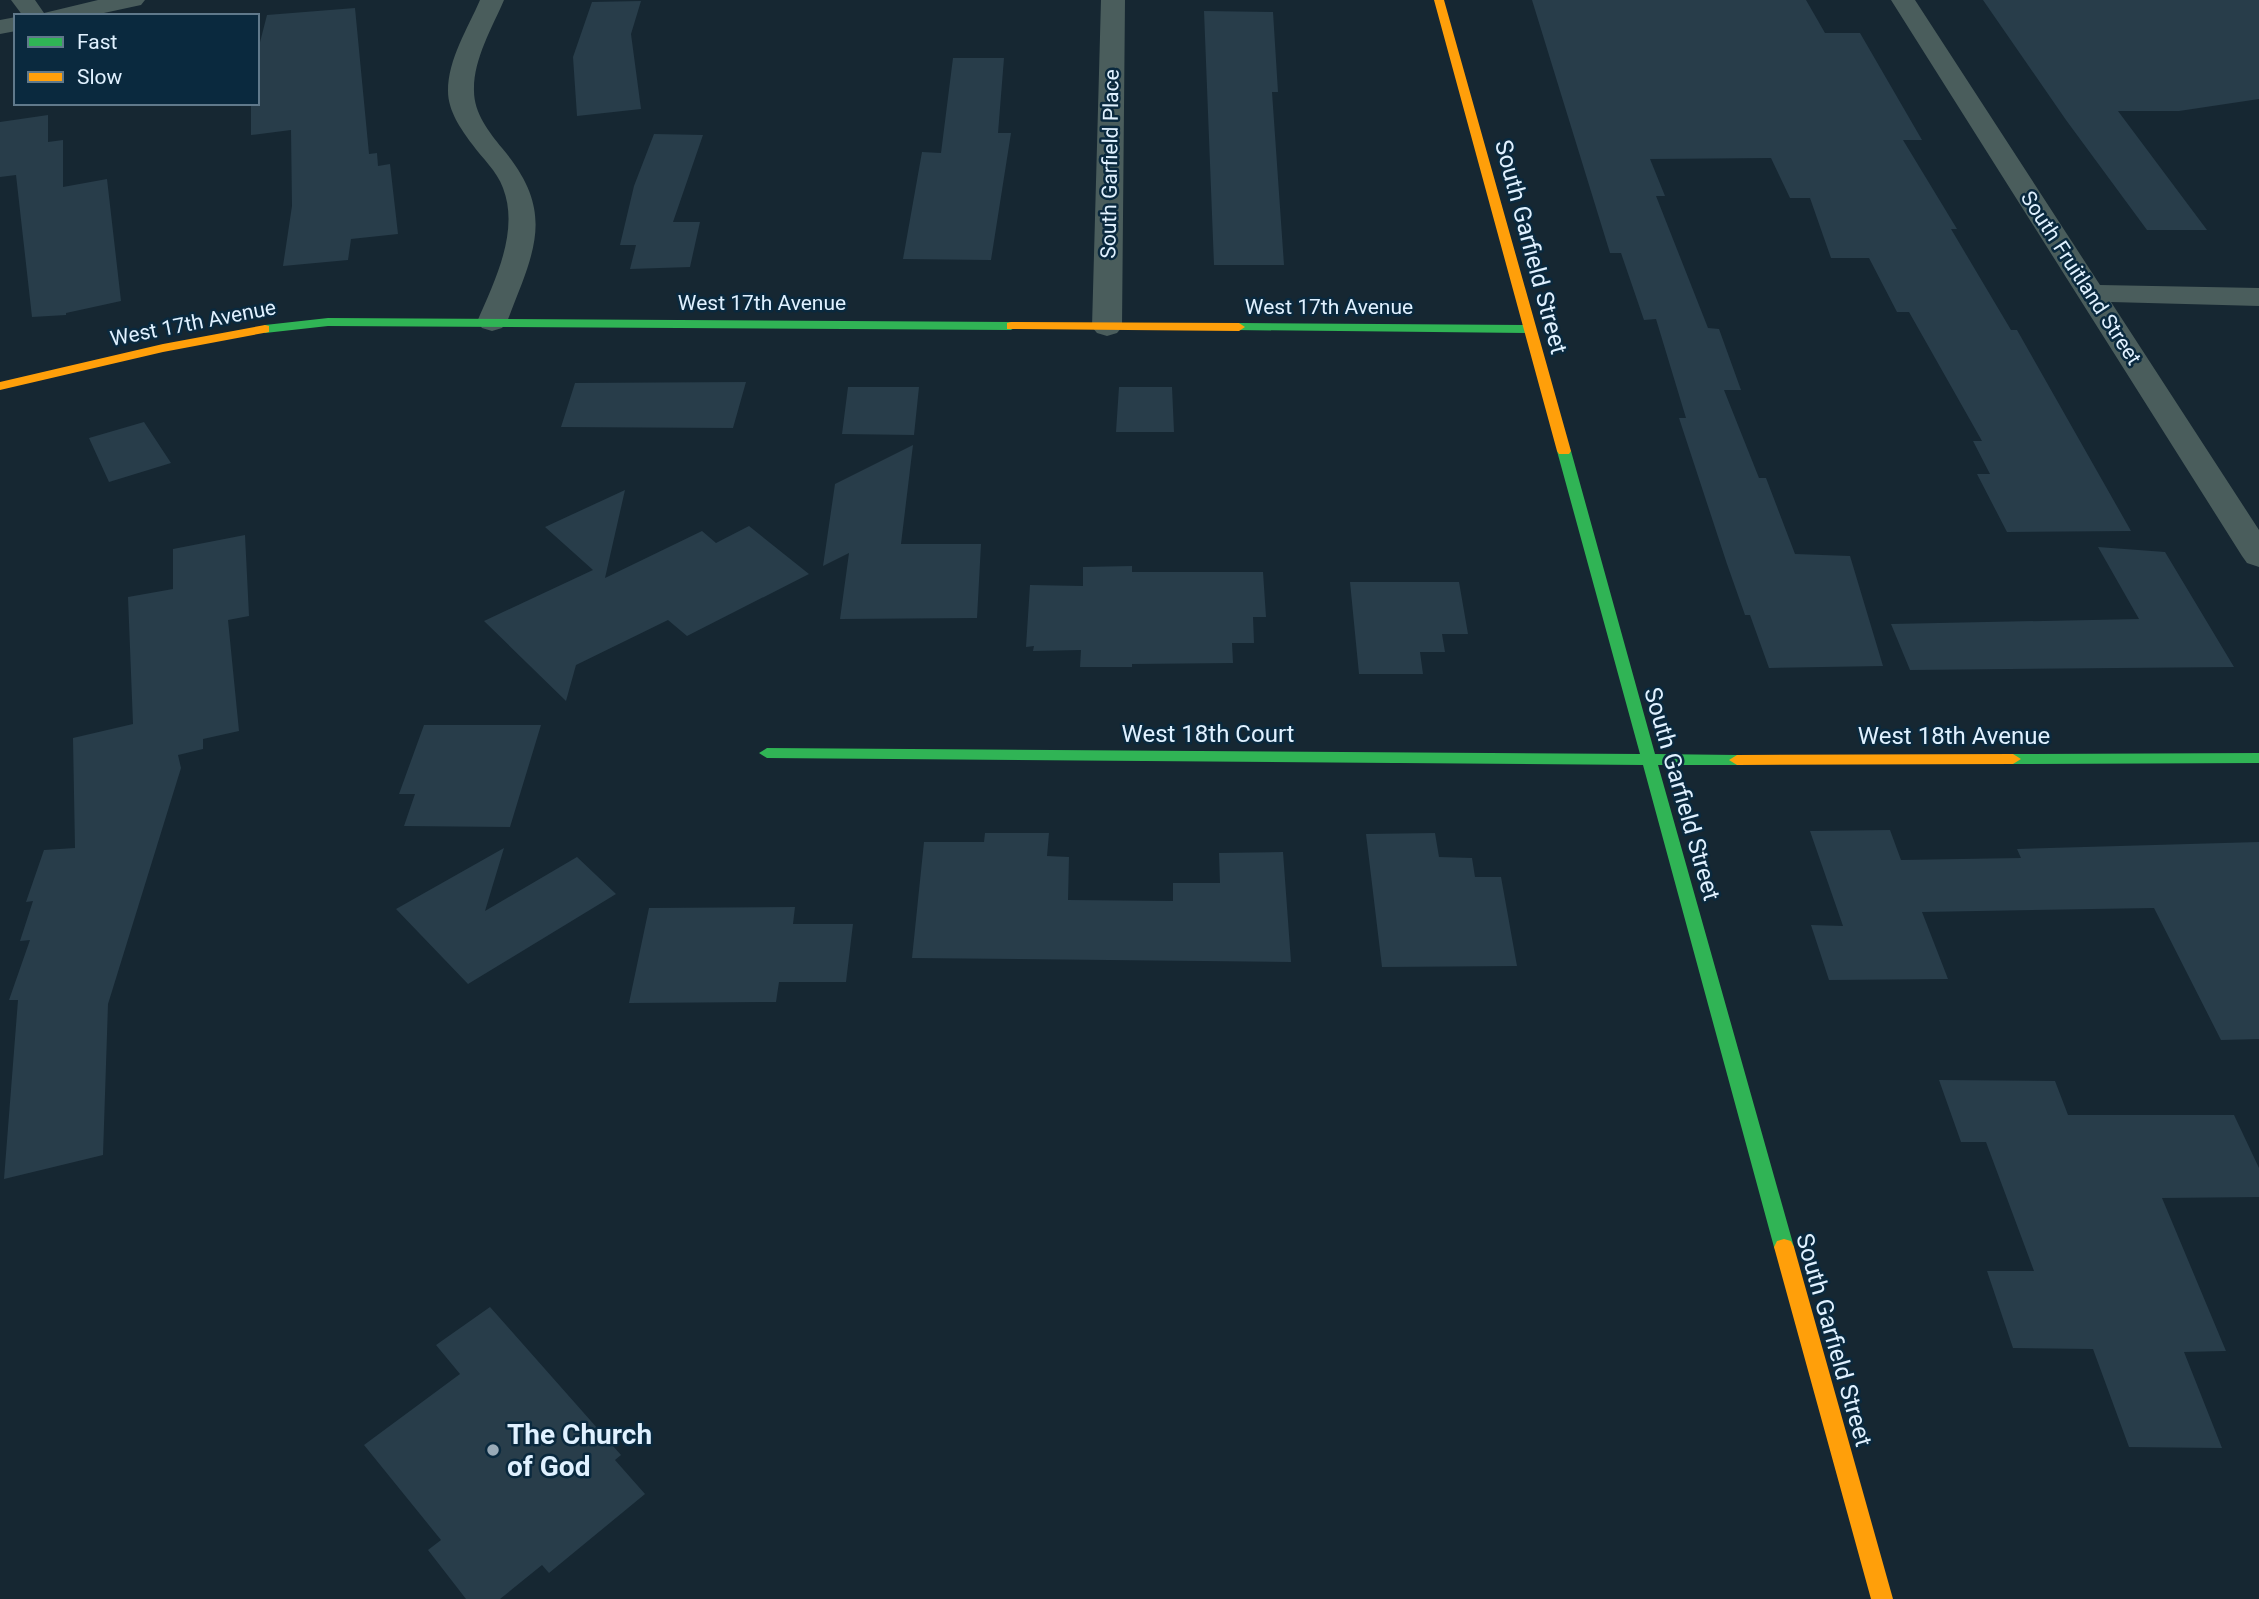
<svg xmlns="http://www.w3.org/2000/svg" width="2259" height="1599" viewBox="0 0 2259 1599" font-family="Roboto,sans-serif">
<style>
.building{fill:#283d4a}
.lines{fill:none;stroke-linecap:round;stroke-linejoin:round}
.street{fill:#4a5d5c;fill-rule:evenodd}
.fast{fill:#30b455;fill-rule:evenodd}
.slow{fill:#ff9f0a;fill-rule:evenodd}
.poi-dot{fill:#99aab7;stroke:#0a293e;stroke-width:2.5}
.labels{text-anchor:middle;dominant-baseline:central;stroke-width:5;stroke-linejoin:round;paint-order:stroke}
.far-street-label{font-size:21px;fill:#e0f1ff;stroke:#0a293e}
.street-label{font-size:24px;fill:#e0f1ff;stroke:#0a293e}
.near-poi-label{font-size:28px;font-weight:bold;fill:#e0f1ff;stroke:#0a293e;text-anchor:start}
</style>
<rect width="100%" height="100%" fill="#162732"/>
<path class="building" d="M 1532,0 L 1806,0 L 1825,33 L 1860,33 L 1922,140 L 1903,140 L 1957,229 L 1951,229 L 2011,330 L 2017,330 L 2131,531 L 2007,532 L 1977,474 L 1990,474 L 1973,441 L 1982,441 L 1909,312 L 1897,312 L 1869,258 L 1831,258 L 1810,198 L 1790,198 L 1771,158 L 1650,159 L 1665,196 L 1656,196 L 1708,328 L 1719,329 L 1741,390 L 1724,390 L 1759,478 L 1766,478 L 1795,554 L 1850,556 L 1883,666 L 1769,668 L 1750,615 L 1745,615 L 1727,564 L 1679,418 L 1686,418 L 1656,319 L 1644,320 L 1621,253 L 1610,253 Z
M 1983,0 L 2259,0 L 2259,99 L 2179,111 L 2118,111 L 2207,230 L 2147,230 L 2066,120 Z
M 641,1 L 631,34 L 641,109 L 577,116 L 573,57 L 592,2 Z
M 355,8 L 369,154 L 377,153 L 378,166 L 390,164 L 398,234 L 351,239 L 348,260 L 283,266 L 292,206 L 291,130 L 251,135 L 251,103 L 257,103 L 257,54 L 267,15 Z
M 1204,11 L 1273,12 L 1278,92 L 1272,92 L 1284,265 L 1214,265 Z
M 953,58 L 1004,58 L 998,133 L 1011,133 L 991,260 L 903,259 L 922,152 L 941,153 Z
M 48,115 L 48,142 L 63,140 L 63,187 L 107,179 L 121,301 L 66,313 L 66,315 L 32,317 L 16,175 L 0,177 L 0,122 Z
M 654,134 L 703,135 L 673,222 L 700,222 L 690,267 L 630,269 L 636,245 L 620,245 L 634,186 Z
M 746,382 L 733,428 L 561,427 L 575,383 Z
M 848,387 L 919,387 L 914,435 L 842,434 Z
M 1119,387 L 1172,387 L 1174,432 L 1116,432 Z
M 144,422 L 171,463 L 109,482 L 89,438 Z
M 913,445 L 901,544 L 981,544 L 977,618 L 840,619 L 849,553 L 823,566 L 835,484 Z
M 625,490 L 605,578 L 702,531 L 716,543 L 749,526 L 809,574 L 687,636 L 668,620 L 576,665 L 566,701 L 484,621 L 593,570 L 545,527 Z
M 245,535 L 249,616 L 228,620 L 239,731 L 203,739 L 203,749 L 178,755 L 181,768 L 108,1004 L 103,1155 L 4,1179 L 18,1000 L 9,1000 L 30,940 L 20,941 L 33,901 L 26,902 L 44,850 L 75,848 L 73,738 L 133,724 L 128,597 L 173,589 L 173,549 Z
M 2098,547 L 2165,552 L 2234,667 L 1910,670 L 1891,624 L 2139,619 Z
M 1132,566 L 1132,572 L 1263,572 L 1266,617 L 1253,617 L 1254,643 L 1232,643 L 1233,663 L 1132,664 L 1132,667 L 1080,667 L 1081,650 L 1033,651 L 1034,646 L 1026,647 L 1030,585 L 1083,586 L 1083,567 Z
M 1350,582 L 1459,582 L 1468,634 L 1442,634 L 1445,652 L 1420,652 L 1423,674 L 1359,674 Z
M 424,725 L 541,725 L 510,827 L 404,826 L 415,794 L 399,794 Z
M 1890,830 L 1901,860 L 2021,858 L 2017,849 L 2259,842 L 2259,1039 L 2221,1040 L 2154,908 L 1922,912 L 1948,979 L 1829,980 L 1811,925 L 1843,926 L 1810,831 Z
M 985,833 L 1049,833 L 1047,856 L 1069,857 L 1068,900 L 1173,901 L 1173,883 L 1220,883 L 1219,853 L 1283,852 L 1291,962 L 912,958 L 924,842 L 984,842 Z
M 1435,833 L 1439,857 L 1472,858 L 1475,877 L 1501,877 L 1517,966 L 1382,967 L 1366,834 Z
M 504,848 L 485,911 L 577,857 L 616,894 L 468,984 L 396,909 Z
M 795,907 L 793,924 L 853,924 L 846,982 L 779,982 L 776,1002 L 629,1003 L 649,908 Z
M 1939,1080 L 2055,1081 L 2068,1115 L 2234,1115 L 2259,1168 L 2259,1197 L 2162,1198 L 2226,1351 L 2184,1352 L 2222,1448 L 2129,1447 L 2093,1349 L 2013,1348 L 1987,1271 L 2034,1271 L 1986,1142 L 1961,1142 Z
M 490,1307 L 621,1455 L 615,1460 L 645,1494 L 549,1573 L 542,1565 L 500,1599 L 466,1599 L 428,1550 L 441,1540 L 364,1445 L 460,1374 L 436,1345 Z"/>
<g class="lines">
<path class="street" d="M 11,0 L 35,0 L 44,13 L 98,0 L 145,0 L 141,5 L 90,16 L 23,16 Z
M 480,0 L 504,0 C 492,28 473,60 474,91 C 474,113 489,132 502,148 C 557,213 534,251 507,322 L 502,328 L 492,331 L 482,328 L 477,322 C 494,282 520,232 503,188 C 497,171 482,158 472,144 C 461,129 448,111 448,91 C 448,59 468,28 480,0 Z
M 1101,0 L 1125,0 L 1122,327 L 1117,333 L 1107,336 L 1097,333 L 1092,327 Z
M 1891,0 L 1915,0 L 2100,285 L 2259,288 L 2259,306 L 2111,302 L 2259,530 L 2259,567 L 2247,563 L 2242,556 Z
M 16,17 L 16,31 L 0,34 L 0,20 Z"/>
<path class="fast" d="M 328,318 L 1011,322 L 1017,326 L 1011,330 L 328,326 L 265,333 L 259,329 L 265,325 Z
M 1239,323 L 1530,325 L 1536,329 L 1530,333 L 1235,330 L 1233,327 Z
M 1564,447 L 1571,451 L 1655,754 L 1737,755 L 1745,760 L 1737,765 L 1658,765 L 1794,1247 L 1791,1253 L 1784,1255 L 1777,1253 L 1774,1247 L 1643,765 L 767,758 L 759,753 L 767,748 L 1640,754 L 1557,451 Z
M 2259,753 L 2259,763 L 2013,764 L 2005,759 L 2013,754 Z"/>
<path class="slow" d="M 1434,0 L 1444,0 L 1571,451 L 1569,454 L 1559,454 L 1557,451 Z
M 1011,322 L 1239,323 L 1245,327 L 1239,331 L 1007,329 L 1007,323 Z
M 265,325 L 269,326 L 269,332 L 163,352 L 0,390 L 0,382 L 163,344 Z
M 2013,754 L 2021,759 L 2013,764 L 1737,765 L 1729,760 L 1737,755 Z
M 1784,1239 L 1791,1241 L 1794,1247 L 1893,1599 L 1871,1599 L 1774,1247 L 1777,1241 Z"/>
</g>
<circle class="poi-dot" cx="493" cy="1450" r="7"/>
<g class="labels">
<g class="far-street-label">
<text transform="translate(1110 164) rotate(-89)">South Garfield Place</text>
<text transform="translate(2081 278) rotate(57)">South Fruitland Street</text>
<text x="762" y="303">West 17th Avenue</text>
<text x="1329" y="307">West 17th Avenue</text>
<text transform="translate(193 323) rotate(-11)">West 17th Avenue</text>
</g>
<g class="street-label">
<text transform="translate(1531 247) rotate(75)">South Garfield Street</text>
<text x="1208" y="734">West 18th Court</text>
<text x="1954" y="736">West 18th Avenue</text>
<text transform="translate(1682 794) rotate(74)">South Garfield Street</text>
<text transform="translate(1834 1340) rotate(74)">South Garfield Street</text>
</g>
<g class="near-poi-label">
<text x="507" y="1434">The Church<tspan x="507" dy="32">of God</tspan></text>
</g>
</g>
<rect x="14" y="14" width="245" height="91" fill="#0a293e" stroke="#60798b" stroke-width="2"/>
<rect x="28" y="37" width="35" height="10" fill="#30b455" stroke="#60798b" stroke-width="2"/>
<text x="77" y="49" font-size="21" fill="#e0f1ff">Fast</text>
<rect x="28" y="72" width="35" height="10" fill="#ff9f0a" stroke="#60798b" stroke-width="2"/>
<text x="77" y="84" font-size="21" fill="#e0f1ff">Slow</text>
</svg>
